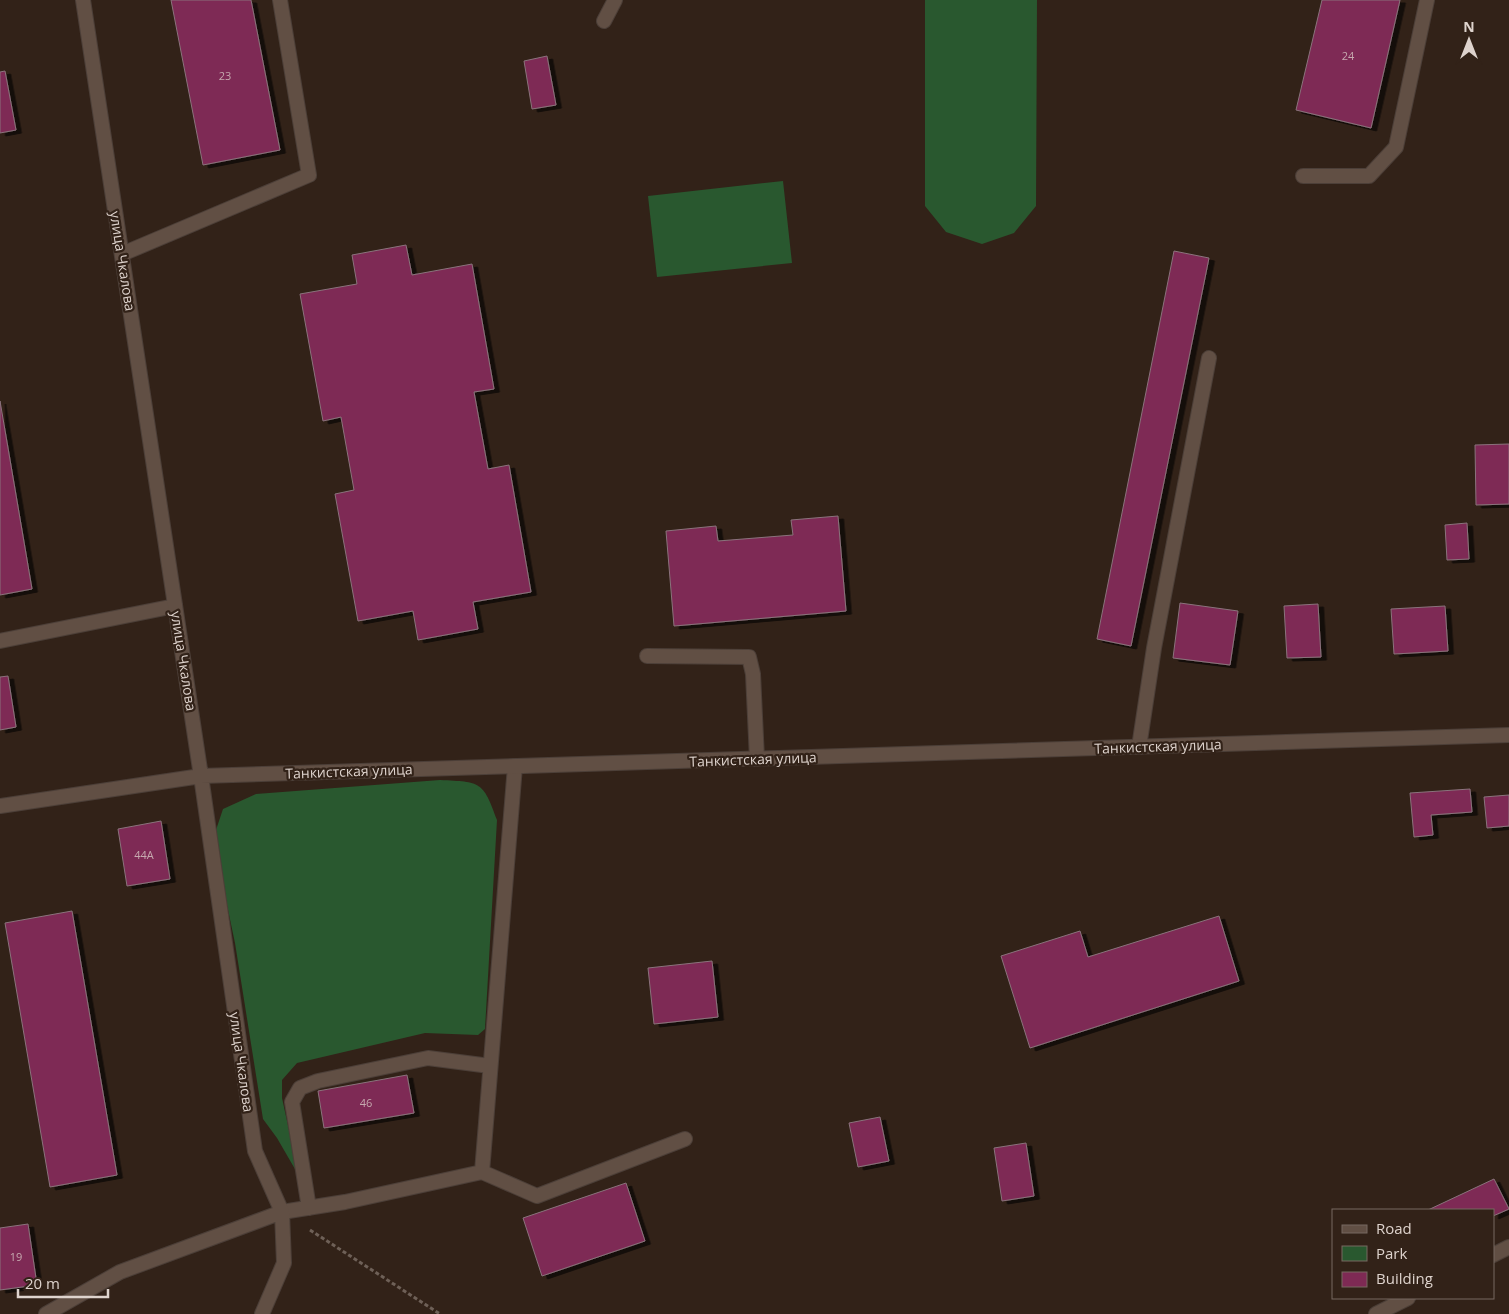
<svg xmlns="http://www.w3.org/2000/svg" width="1509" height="1314" viewBox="0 0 1509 1314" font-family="'Open Sans',sans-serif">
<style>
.green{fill:#29582f}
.building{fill:#7e2a54;stroke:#8a737c;filter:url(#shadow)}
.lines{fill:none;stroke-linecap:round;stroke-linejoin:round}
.service-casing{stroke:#4c3f38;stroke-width:16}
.minor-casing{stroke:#4c3f38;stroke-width:16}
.path{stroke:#6e6057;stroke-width:3;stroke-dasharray:4 2.5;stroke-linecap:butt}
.service{stroke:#614f44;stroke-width:14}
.minor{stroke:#614f44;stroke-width:14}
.labels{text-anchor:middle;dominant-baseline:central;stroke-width:4.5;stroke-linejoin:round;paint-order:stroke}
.number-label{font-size:11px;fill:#c6a9af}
.street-label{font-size:14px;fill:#ded3cd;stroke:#322218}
</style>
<defs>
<filter id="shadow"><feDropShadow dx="5.5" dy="3" stdDeviation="0" flood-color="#0009"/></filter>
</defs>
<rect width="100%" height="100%" fill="#322218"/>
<path class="green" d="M 925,0 L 1037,0 L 1036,206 L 1014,233 L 982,244 L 946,232 L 925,206 Z
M 783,181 L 792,263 L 657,277 L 648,196 Z
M 440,780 C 481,782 483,781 497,820 L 485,1029 L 478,1035 L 425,1033 L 297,1063 L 282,1080 L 282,1098 L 299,1176 L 277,1138 L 263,1119 L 235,943 L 220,872 L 216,830 L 223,809 L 256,794 Z"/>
<path class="building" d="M 171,0 L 251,0 L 280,150 L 203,165 Z
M 1322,0 L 1400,0 L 1371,128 L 1296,110 Z
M 547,56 L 556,105 L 532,109 L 524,61 Z
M 5,71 L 16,130 L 0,133 L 0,72 Z
M 406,245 L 412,275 L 472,264 L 494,389 L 474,392 L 488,469 L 509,465 L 531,592 L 473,602 L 478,629 L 418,640 L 413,611 L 358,621 L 335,494 L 354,490 L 341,417 L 323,421 L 300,294 L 357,284 L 352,255 Z
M 1174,251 L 1209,258 L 1131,646 L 1097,639 Z
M 0,401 L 32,589 L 0,595 Z
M 1509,444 L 1509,504 L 1476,505 L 1475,445 Z
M 838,516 L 846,611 L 674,626 L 666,531 L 716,526 L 718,541 L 793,535 L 791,520 Z
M 1467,523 L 1469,559 L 1447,560 L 1445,525 Z
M 1180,603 L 1238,611 L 1230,665 L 1173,658 Z
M 1318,604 L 1321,657 L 1287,658 L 1284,606 Z
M 1445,606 L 1448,651 L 1394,654 L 1391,609 Z
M 8,676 L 16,727 L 0,730 L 0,677 Z
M 1470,789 L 1472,812 L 1431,815 L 1433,835 L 1414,837 L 1410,793 Z
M 1509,795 L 1509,826 L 1487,828 L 1484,797 Z
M 161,821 L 170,879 L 127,886 L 118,829 Z
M 72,911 L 117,1175 L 50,1187 L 5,923 Z
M 1219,916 L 1239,981 L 1030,1048 L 1001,956 L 1080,931 L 1088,957 Z
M 712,961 L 718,1017 L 654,1024 L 648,968 Z
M 407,1075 L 414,1113 L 324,1128 L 318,1091 Z
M 880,1117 L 889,1161 L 858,1167 L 849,1123 Z
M 1026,1143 L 1034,1196 L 1002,1201 L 994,1148 Z
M 1494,1179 L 1509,1209 L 1493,1216 L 1493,1210 L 1428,1210 Z
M 626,1183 L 645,1241 L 542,1276 L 523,1218 Z
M 28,1224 L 37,1285 L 0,1290 L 0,1228 Z"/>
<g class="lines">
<g class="service-casing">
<path id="service" d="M 604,21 L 615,0
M 1303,176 L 1369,176 L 1396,147 L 1427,0
M 122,254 L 309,175 L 280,0
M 0,641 L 175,606
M 647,656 L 749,657 L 753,674 L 757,759
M 1139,747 L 1154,648 L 1209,358
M 482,1172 L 537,1196 L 685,1139
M 309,1208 L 292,1102 L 300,1088 L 318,1081 L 428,1058 L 490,1066
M 282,1212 L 345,1202 L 482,1172 L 515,766"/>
</g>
<g class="minor-casing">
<path id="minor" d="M 83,0 L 201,776 L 255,1151 L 282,1212 L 284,1263 L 262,1314
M 0,806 L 201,776 L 1509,735
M 1493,1255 L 1509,1247
M 46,1314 L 120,1272 L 282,1212
M 1376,1314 L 1408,1298"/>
</g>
<path class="path" d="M 310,1230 L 440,1314"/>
<use href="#service" class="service"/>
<use href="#minor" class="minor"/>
</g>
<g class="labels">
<g class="number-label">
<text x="1348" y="55">24</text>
<text x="225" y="75">23</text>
<text x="144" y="854">44А</text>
<text x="366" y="1102">46</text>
<text x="16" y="1256">19</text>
</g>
<g class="street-label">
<text transform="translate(123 261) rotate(81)">улица Чкалова</text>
<text transform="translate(184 661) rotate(81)">улица Чкалова</text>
<text transform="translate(1158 746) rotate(-2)">Танкистская улица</text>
<text transform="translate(753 759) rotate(-2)">Танкистская улица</text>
<text transform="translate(349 771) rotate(-2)">Танкистская улица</text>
<text transform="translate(242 1062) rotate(82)">улица Чкалова</text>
</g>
</g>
<rect x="1332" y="1209" width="162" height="90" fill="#322218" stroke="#776960"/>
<rect x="1342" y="1225" width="25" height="8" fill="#614f44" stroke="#776960"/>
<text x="1376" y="1234" font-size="15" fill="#ded3cd">Road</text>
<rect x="1342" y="1246" width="25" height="15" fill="#29582f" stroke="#776960"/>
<text x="1376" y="1259" font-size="15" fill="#ded3cd">Park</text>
<rect x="1342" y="1272" width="25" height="15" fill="#7e2a54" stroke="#776960"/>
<text x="1376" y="1284" font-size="15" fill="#ded3cd">Building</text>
<g transform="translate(1469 40)" stroke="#322218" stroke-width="4" paint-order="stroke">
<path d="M0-4L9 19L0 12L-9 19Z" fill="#ded3cd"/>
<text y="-8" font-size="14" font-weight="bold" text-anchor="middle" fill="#ded3cd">N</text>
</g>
<path d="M18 1289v8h90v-8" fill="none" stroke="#ded3cd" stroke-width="2.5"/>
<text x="25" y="1289" font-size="15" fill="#ded3cd" stroke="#322218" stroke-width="4" paint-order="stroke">20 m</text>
</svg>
